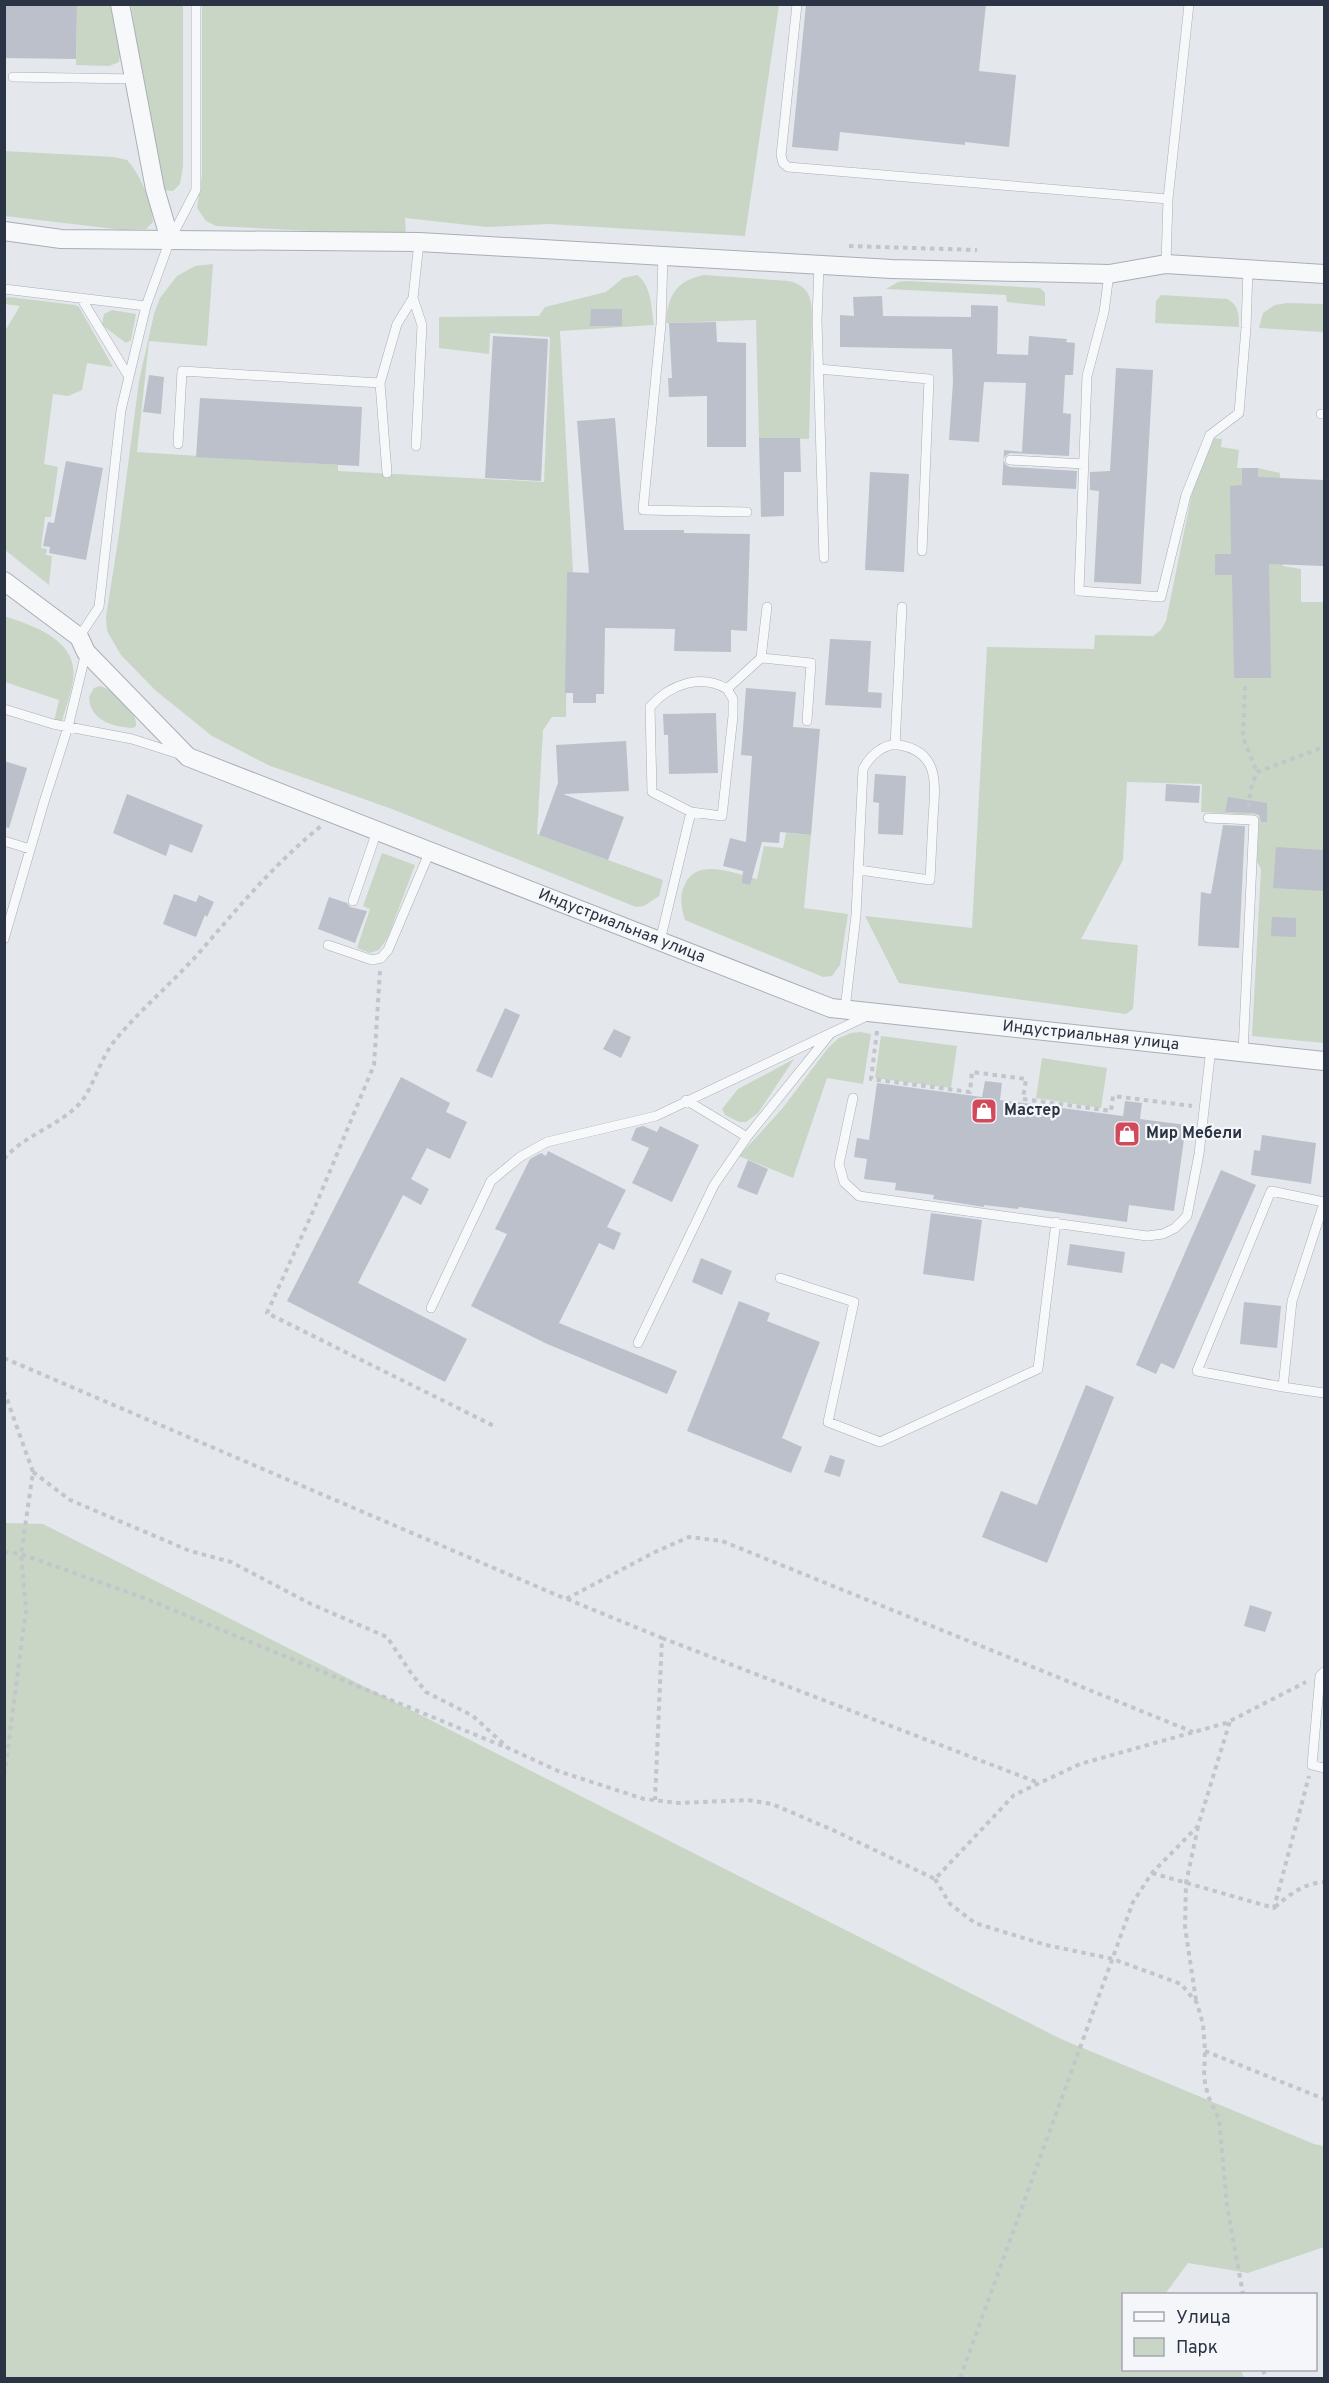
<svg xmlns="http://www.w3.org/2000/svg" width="1329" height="2383" viewBox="0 0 1329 2383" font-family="Overpass,sans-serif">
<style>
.green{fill:#c9d6c5;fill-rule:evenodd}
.building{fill:#bbc0ca}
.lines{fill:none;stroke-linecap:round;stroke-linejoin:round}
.service-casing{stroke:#a9aeb7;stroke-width:10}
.minor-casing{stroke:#a9aeb7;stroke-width:20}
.path{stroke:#c2c5cb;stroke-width:4;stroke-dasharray:4.5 4.5;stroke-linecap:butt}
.service{stroke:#f7f8fa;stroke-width:9}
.minor{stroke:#f7f8fa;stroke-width:18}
.labels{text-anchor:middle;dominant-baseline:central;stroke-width:4.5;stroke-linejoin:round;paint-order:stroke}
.street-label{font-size:16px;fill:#2b3445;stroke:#f4f6f9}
.poi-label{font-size:16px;font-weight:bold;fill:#2b3445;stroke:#f4f6f9;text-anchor:start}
</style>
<rect width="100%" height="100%" fill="#e4e7ec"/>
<path class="green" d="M 77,5 L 111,5 L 121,49 L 119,62 L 109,66 L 76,65 Z
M 131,5 L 183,5 L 183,166 L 180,184 L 173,191 L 162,190 L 156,183 Z
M 202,5 L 779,5 L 745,236 L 549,224 L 487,227 L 405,218 L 406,236 L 216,226 L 206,221 L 197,208 L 202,176 Z
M 4,151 L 114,157 L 127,160 C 140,174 152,202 153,222 L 146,229 L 123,230 L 5,216 Z
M 213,264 L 207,346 L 149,341 L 137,452 L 338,465 L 338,471 L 544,482 L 550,337 L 490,333 L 489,354 L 439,348 L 439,317 L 539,316 L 545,307 L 606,292 L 623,278 L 637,275 C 652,286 651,308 654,325 L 560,331 L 573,572 L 567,573 L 566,717 L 552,717 L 543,730 L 537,834 L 663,880 L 659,896 L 644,906 L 636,907 L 392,809 L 268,765 L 212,736 L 155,690 L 121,655 L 107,631 L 106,617 L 119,534 L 139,381 L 154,314 L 160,298 L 177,276 L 195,266 ZM 591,309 L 622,309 L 622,326 L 591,326 Z
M 704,275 L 788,281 C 811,286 812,300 812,320 L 809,439 L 759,438 L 756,320 L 666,323 C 668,296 675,281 704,275 Z
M 907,281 L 1040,288 L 1045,293 L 1045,306 L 1007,302 L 1006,295 L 886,289 L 898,282 Z
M 1161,295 L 1227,299 C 1239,305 1239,315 1239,327 L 1155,323 L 1156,301 Z
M 9,297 L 75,305 L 79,307 L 113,367 L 87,363 L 82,390 L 68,396 L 53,394 L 44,464 L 58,467 L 51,517 L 45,517 L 41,548 L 47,549 L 46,555 L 52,556 L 49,585 L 5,550 L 5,331 L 20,306 L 5,304 L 5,298 Z
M 1287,303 L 1324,304 L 1324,332 L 1259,328 L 1263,313 L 1275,305 Z
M 112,310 L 136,314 L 131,340 L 126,343 L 102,325 L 104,314 Z
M 1211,438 L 1222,439 L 1221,447 L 1239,450 L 1237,468 L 1258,468 L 1280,473 L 1283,566 L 1301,569 L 1301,602 L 1324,602 L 1324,1043 L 1252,1036 L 1261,869 L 1257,862 L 1259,815 L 1201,812 L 1202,784 L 1127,782 L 1123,860 L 1081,939 L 1138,945 L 1133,1009 L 1126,1014 L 899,983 L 865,916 L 972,928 L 987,647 L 1094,649 L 1095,635 L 1153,636 L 1161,630 L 1166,621 L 1193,488 Z
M 4,616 C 34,626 79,640 73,680 C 71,694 66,707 62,721 L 54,721 L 59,700 L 5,682 Z
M 100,686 C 114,690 138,711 136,726 L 133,728 C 112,727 90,720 89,697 L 94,688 Z
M 786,833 L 811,835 L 804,908 L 848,914 L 840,965 L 832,976 L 823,977 L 685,920 C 681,907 679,896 685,884 C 698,857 734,874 757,879 L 764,846 L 783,848 Z
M 382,853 L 415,865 L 388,937 L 379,950 L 370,953 L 357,948 L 370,909 L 363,906 Z
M 860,1032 L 871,1034 L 863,1084 L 827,1078 L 793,1178 L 739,1156 L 782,1109 L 828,1048 L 839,1038 L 851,1033 Z
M 881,1036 L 957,1046 L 951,1088 L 875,1078 Z
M 1042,1058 L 1107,1068 L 1101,1108 L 1036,1098 Z
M 794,1059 L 758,1113 L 746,1122 L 739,1122 L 725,1115 L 722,1109 L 738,1089 Z
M 5,1523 L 43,1524 L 1061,2039 L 1314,2144 L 1324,2146 L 1324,2247 L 1248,2273 L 1188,2263 L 1165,2294 L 1124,2294 L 1124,2370 L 1241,2370 L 1244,2378 L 5,2378 Z"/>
<path class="building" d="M 5,4 L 77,4 L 76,59 L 4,58 Z
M 806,4 L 986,4 L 979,71 L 1016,75 L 1009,147 L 965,142 L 965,145 L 840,132 L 838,151 L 792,147 Z
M 882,296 L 883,316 L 971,317 L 971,305 L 998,306 L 997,354 L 1028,355 L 1029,336 L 1067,339 L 1066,342 L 1075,343 L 1073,375 L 1065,375 L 1063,413 L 1071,414 L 1069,456 L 1010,453 L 1005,456 L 1003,460 L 1006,465 L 1010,467 L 1077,471 L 1076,489 L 1002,485 L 1004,450 L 1022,452 L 1026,383 L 984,382 L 979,442 L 949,440 L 953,382 L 952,349 L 840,347 L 840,315 L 854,316 L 853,297 Z
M 591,309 L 622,309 L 622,326 L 590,326 Z
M 716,322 L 717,342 L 746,343 L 746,447 L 707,447 L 707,396 L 669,397 L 668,378 L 672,378 L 669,323 Z
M 493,336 L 548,339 L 541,481 L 485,478 Z
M 1116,368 L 1153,370 L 1141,584 L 1094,582 L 1099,491 L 1090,490 L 1090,472 L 1110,471 Z
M 149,375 L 164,377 L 161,414 L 143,412 Z
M 200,398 L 362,407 L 359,466 L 196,457 Z
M 615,418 L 624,530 L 684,530 L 684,533 L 750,534 L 747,631 L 731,630 L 731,652 L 674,651 L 675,629 L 605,628 L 604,694 L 596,694 L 596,703 L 573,703 L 573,693 L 565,693 L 567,572 L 589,573 L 577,421 Z
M 759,438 L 800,438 L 801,472 L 784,472 L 784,516 L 761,517 Z
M 66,461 L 103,468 L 86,560 L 49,553 L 50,547 L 43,546 L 48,522 L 54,523 Z
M 1242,468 L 1258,468 L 1258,477 L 1324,480 L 1324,566 L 1269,564 L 1271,678 L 1234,678 L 1232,575 L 1215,575 L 1215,554 L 1231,554 L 1230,486 L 1242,485 Z
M 870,472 L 909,474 L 904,572 L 865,570 Z
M 830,639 L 871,641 L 868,692 L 882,693 L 881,708 L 825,705 Z
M 746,688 L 796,692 L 793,727 L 820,729 L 811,835 L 780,832 L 779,843 L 762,842 L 750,885 L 742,883 L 743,871 L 723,866 L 730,838 L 746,842 L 752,756 L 741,755 Z
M 716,713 L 718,773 L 669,774 L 668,735 L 664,735 L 663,714 Z
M 626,741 L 629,791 L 563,794 L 624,817 L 608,860 L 539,835 L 558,783 L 556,745 Z
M 4,761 L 27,768 L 9,828 L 4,827 Z
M 875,774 L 906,776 L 903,835 L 878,834 L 879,803 L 873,802 Z
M 1166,784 L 1200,786 L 1199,803 L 1165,801 Z
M 127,794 L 203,825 L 192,853 L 170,844 L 166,856 L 113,833 Z
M 1228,797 L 1267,803 L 1267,822 L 1261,822 L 1260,816 L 1255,813 L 1225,812 Z
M 1223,825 L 1245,826 L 1239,948 L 1198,946 L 1201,892 L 1211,894 Z
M 1276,847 L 1324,850 L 1324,891 L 1273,888 Z
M 174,894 L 196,902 L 199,895 L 214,902 L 207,917 L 205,915 L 196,937 L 163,924 Z
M 329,897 L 347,903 L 350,907 L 367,911 L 355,943 L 318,929 Z
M 1272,917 L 1296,918 L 1296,937 L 1271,936 Z
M 505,1008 L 520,1015 L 492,1078 L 476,1071 Z
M 614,1029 L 631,1037 L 621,1058 L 603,1049 Z
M 401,1077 L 450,1103 L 446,1112 L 467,1122 L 450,1159 L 427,1148 L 411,1179 L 429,1189 L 421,1205 L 403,1195 L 358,1283 L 467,1339 L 445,1382 L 287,1301 Z
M 985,1081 L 1002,1083 L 1000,1100 L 1123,1116 L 1125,1101 L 1142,1103 L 1140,1119 L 1186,1125 L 1174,1211 L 1129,1205 L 1127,1222 L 1019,1207 L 1018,1209 L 984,1205 L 984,1207 L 933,1199 L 934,1195 L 895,1190 L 896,1183 L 864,1179 L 867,1159 L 854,1157 L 857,1138 L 869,1140 L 877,1083 L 982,1097 Z
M 643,1126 L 657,1132 L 660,1126 L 699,1145 L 672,1202 L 632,1183 L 649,1148 L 631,1140 L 636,1128 Z
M 1262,1135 L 1316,1143 L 1311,1184 L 1251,1175 L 1254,1150 L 1260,1151 Z
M 548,1151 L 626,1190 L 607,1227 L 621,1233 L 614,1250 L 599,1243 L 559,1323 L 677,1371 L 667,1394 L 545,1343 L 471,1306 L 507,1234 L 495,1229 L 530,1159 L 541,1153 L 546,1156 Z
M 748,1160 L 768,1169 L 757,1195 L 737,1187 Z
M 1221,1170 L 1256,1185 L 1174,1369 L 1161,1363 L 1156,1374 L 1136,1365 Z
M 931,1213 L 982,1220 L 974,1281 L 923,1274 Z
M 1070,1244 L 1125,1252 L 1122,1273 L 1067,1265 Z
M 701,1258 L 732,1271 L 722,1295 L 692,1282 Z
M 739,1301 L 770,1313 L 767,1321 L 820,1342 L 782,1438 L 802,1447 L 791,1473 L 687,1431 Z
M 1244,1302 L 1281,1306 L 1277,1348 L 1240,1344 Z
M 1086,1385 L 1114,1397 L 1047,1563 L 982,1537 L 1001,1491 L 1037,1505 Z
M 830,1455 L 845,1460 L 840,1477 L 824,1472 Z
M 1250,1605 L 1272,1612 L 1265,1632 L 1244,1626 Z"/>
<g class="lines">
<g class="service-casing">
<path id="service" d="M 797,4 L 781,155 L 783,163 L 788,167 L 1168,199
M 13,77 L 135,79
M 663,255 L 661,324 L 643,510 L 747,512
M 1166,264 L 1168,199 L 1189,4
M 819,265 L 817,320 L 824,558
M 1109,274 L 1104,312 L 1087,376 L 1079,591 L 1161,597 L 1186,495 L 1210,435 L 1239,413 L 1246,328 L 1248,269
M 4,289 L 146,306
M 81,298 L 129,377
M 819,369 L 929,379 L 922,551
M 380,383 L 387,473
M 1321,414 L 1324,414
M 178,444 L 182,371 L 380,383 L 397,324 L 413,298
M 416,446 L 422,325 L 413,298 L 419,242
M 1010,460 L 1084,464
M 79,637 L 99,607 L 121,410 L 146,306 L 170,240 L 196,190 L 196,4
M 761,658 L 811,663 L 807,721
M 727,689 C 700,673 669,685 650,707 L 652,792 L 691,812 L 722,816 L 733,716 L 733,699 L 727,689 L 761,658 L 767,607
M 4,709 L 53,724 L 132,739 L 182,755
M 895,745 L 902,607
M 1208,818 L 1254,820 L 1243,1052
M 4,841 L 30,849
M 353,901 L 377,831
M 4,939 L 44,802 L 68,727 L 86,652
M 660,941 L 691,812
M 328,945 L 372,960 L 381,958 L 388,950 L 430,851
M 845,1009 L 856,915 L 863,769 C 870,756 883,743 899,745 C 941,752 935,786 933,819 C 932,839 931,859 930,880 L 859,870
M 853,1098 L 839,1164 L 844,1182 L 859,1196 L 1147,1236 L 1163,1234 L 1175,1228 L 1187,1216 L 1199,1154 L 1211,1048
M 686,1100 L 747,1137
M 1324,1203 L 1292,1301 L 1283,1387 L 1324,1393
M 780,1278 L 854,1302 L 828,1422 L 880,1442 L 1038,1369 L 1056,1222
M 431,1308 L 491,1181 L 520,1157 L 547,1142 L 656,1116 L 867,1016
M 638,1343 L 714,1185 L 747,1137 L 830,1034
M 1283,1387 L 1197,1371 L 1271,1191 L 1324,1202
M 1324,1672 L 1320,1676 L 1312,1765 L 1324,1768"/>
</g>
<g class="minor-casing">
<g id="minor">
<path d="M 120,4 L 155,189 L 170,240"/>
<path d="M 4,231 L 61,239 L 419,242 L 892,269 L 1109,274 L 1166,264 L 1324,274"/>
<path id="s1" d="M 4,581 L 79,637 L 86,652 L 188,757 L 831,1008 L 1324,1061"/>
</g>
</g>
<path class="path" d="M 849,246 L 977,250
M 1245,686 L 1243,738 L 1257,772
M 1249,807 L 1250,791 L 1257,772 L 1324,747
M 380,971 L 374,1065 L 315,1207 L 267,1313 L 494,1426
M 877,1031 L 871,1079 L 970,1092 L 972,1072 L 1026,1079 L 1023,1099 L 1111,1111 L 1113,1096 L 1192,1106
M 4,1159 C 25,1134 60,1126 81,1102 C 94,1086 100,1058 116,1039 C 141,1009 172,983 198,954 C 237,909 274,864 321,826
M 4,1358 L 566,1599 L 655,1552 L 689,1537 L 722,1541 L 1193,1732
M 4,1391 L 33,1472 L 21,1554 L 26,1610 L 4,1778
M 33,1472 L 70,1500 L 190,1551 L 231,1562 L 311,1604 L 387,1637 L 411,1673 L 426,1692 L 473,1716 L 508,1748 L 558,1771 L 644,1799 L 679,1803 L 748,1800 L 772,1804 L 835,1831 L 935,1879 L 1014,1795 L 1080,1764 L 1226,1723 L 1306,1682
M 4,1552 L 21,1554 L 144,1598 L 505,1747
M 567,1599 L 662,1638 L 655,1800
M 662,1638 L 1039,1783
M 1152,1873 L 1274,1908 L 1309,1776
M 935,1879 L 950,1904 L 975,1923 L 1046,1945 L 1113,1959 L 1181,1984 L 1197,2003 L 1203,2024 L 1205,2051 L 1204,2077 L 1208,2096 L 1219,2119 L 1227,2206 L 1243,2294
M 1275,1907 C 1289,1895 1304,1883 1324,1882
M 1196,2000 L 1185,1927 L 1186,1883 L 1198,1827
M 1205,2051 L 1324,2099
M 1263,2370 L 1266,2378
M 960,2378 L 1133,1902 L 1152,1873 L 1198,1826 L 1230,1721"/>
<use href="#service" class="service"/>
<use href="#minor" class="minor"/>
</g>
<defs>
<g id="shop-square" transform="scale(1.35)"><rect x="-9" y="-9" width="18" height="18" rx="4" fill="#d1495b" stroke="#f4f6f9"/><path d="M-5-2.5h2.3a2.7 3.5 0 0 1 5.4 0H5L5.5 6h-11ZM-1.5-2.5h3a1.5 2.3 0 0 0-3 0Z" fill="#fff"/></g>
</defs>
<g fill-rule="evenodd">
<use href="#shop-square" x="984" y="1111"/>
<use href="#shop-square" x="1127" y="1134"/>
</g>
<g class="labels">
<g class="street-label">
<text stroke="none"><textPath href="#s1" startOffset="722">Индустриальная улица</textPath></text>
<text stroke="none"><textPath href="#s1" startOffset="1208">Индустриальная улица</textPath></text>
</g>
<g class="poi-label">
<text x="1004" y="1111">Мастер</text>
<text x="1146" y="1134">Мир Мебели</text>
</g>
</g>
<rect width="1329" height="2383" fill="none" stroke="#2b3445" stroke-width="12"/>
<rect x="1122" y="2293" width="195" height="78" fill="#f4f6f9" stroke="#a4a8b1" stroke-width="1.5"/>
<rect x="1134" y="2312" width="30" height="9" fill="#f7f8fa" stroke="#a4a8b1" stroke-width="1.5"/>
<text x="1176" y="2323" font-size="18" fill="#2b3445">Улица</text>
<rect x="1134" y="2338" width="30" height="18" fill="#c9d6c5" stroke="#a4a8b1" stroke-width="1.5"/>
<text x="1176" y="2353" font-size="18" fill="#2b3445">Парк</text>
</svg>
